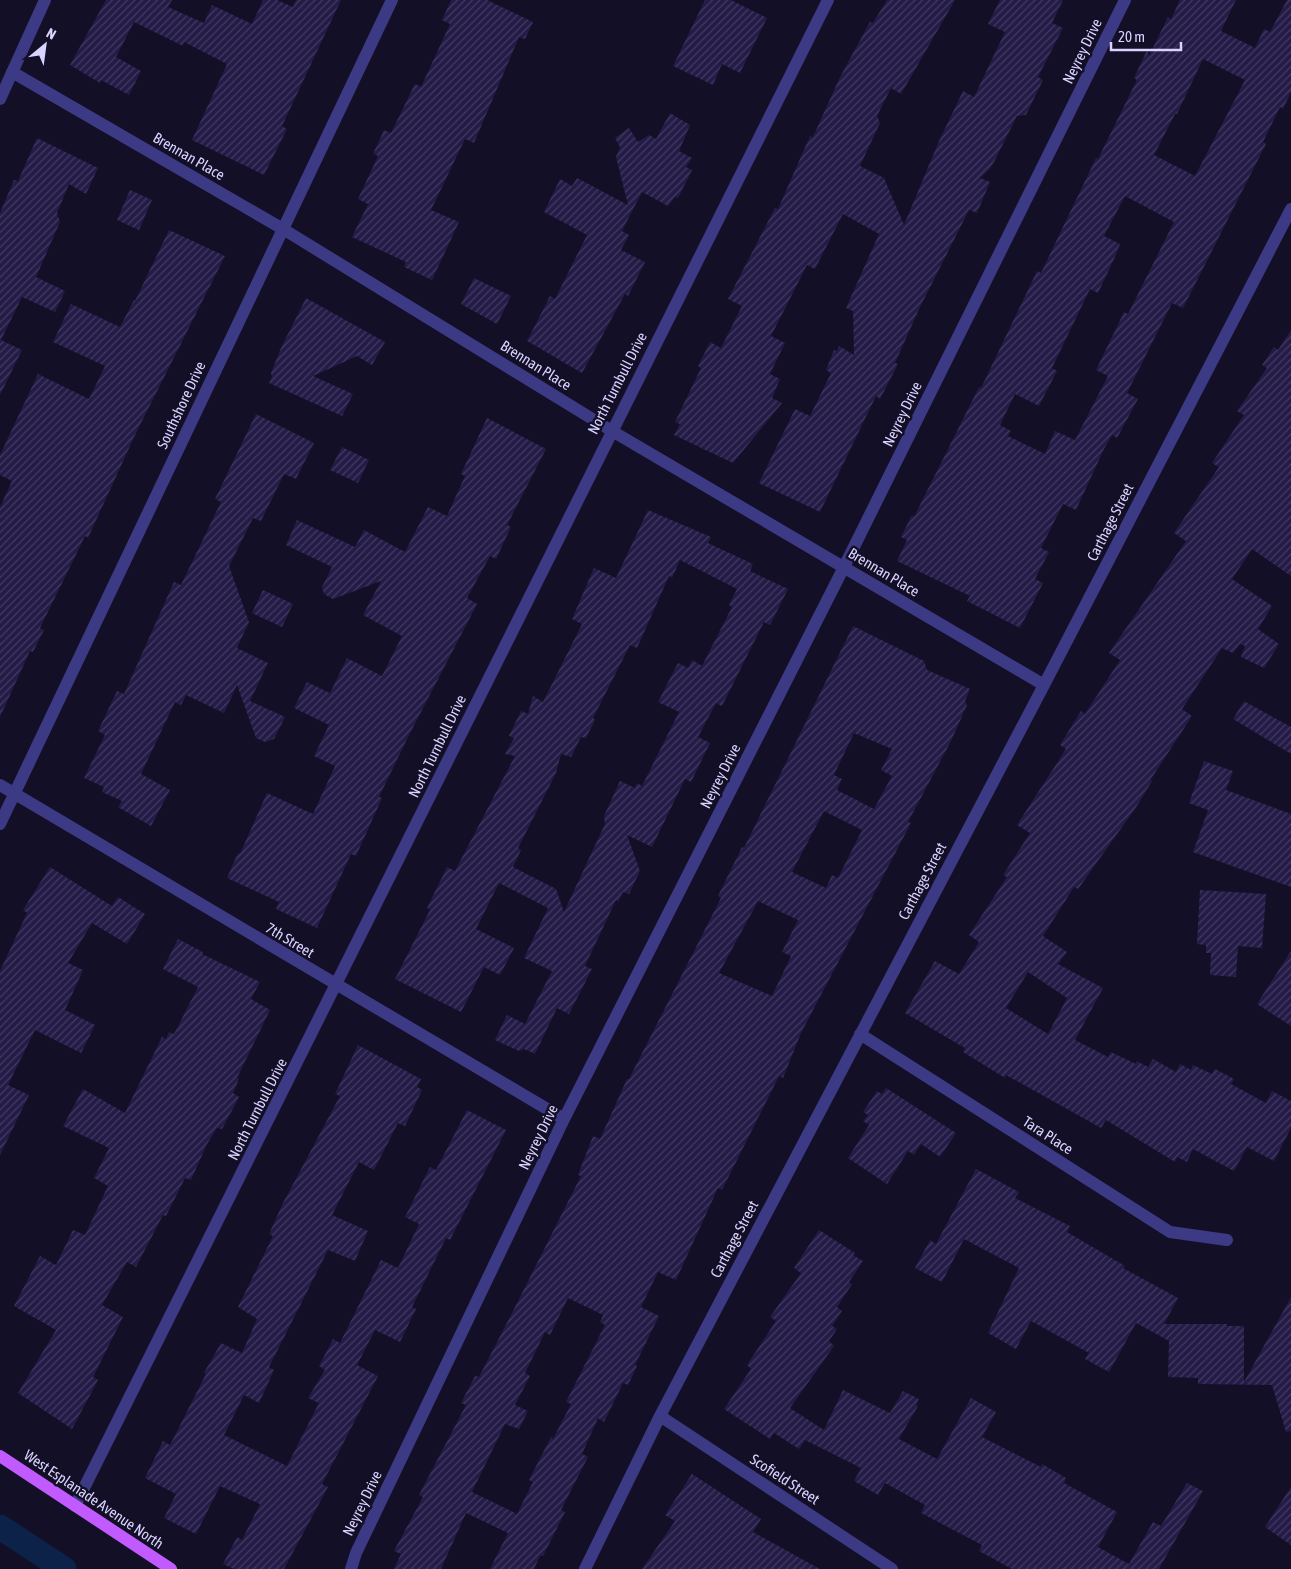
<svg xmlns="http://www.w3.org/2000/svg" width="1291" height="1569" viewBox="0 0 1291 1569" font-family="'Asap Condensed',sans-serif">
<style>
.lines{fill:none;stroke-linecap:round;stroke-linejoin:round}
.canal{stroke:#0c2248;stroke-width:25}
.building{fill:url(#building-hatch);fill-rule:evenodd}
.minor{stroke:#3d3a85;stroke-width:12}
.major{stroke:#c25bff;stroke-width:12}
.labels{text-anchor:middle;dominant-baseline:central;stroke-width:5;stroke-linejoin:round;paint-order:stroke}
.street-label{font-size:15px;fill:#d9d4ff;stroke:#130f26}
</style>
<defs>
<pattern id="building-hatch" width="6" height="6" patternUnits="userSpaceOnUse" patternTransform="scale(1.25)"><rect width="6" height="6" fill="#241b47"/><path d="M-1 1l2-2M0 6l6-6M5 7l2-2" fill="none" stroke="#433b63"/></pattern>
</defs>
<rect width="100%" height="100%" fill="#130f26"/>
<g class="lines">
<path class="canal" d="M 0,1527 L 64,1569"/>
</g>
<path class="building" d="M 106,0 L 172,0 L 168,7 L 204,23 L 212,5 L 252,24 L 263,0 L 277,0 L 293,7 L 296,0 L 341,0 L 282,126 L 287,129 L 264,175 L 192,140 L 227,64 L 184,42 L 183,46 L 134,22 L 116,57 L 141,71 L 129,95 L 101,80 L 100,83 L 70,65 Z
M 451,0 L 487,0 L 533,22 L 525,39 L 519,37 L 474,143 L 465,139 L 431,210 L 459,222 L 432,280 L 404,267 L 406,262 L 352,237 L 368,204 L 358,199 L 378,156 L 373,154 L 384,130 L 391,133 L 415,84 L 421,87 L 450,24 L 442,20 Z
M 705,0 L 731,0 L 767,18 L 740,73 L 722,64 L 713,85 L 673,66 Z
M 887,0 L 955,0 L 901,94 L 891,88 L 877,116 L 880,123 L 860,166 L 884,178 L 904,225 L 939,141 L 963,91 L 974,97 L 1005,32 L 988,24 L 1000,0 L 1063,0 L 1052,23 L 1063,28 L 1038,77 L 1043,80 L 1026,115 L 1017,116 L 992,166 L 980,178 L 990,182 L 977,213 L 969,210 L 920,307 L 895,363 L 898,364 L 880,399 L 876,396 L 820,512 L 759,483 L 795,409 L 810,416 L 831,373 L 826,370 L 834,350 L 837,351 L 839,346 L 854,355 L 853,311 L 846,308 L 879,234 L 843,214 L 815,269 L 807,265 L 771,336 L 785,343 L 770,374 L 780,379 L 772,398 L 782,403 L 733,463 L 674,435 L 680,424 L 675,422 L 701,368 L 698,366 L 710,342 L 721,348 L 742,306 L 728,299 L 775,208 L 778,209 L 810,136 L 813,137 L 840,77 L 870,22 L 873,23 Z
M 1180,0 L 1236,0 L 1221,31 L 1255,48 L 1264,29 L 1270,32 L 1287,0 L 1291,0 L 1291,92 L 1283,109 L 1280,107 L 1263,142 L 1266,144 L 1183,308 L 1172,303 L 1127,393 L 1138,399 L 1117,438 L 1112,435 L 1104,449 L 1076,510 L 1063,504 L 1041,548 L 1049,552 L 1035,579 L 1043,583 L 1020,628 L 967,601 L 970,596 L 897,561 L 907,540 L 901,537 L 912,515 L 914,517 L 979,387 L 981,388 L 1037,271 L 1041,273 L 1096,158 L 1098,159 L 1137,80 L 1134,78 L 1147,50 L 1149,56 L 1168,17 L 1171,19 ZM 1203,59 L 1245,80 L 1195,176 L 1154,155 L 1175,114 L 1177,114 ZM 1125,196 L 1174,222 L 1128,314 L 1124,312 L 1096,370 L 1108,376 L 1075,440 L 1055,431 L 1045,454 L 1008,436 L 1011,431 L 1000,425 L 1015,394 L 1039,406 L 1057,371 L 1052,368 L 1090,289 L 1098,293 L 1115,257 L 1120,244 L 1104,236 Z
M 670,113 L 690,125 L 679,151 L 692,158 L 686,167 L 692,170 L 678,198 L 675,197 L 668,206 L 642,192 L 622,231 L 629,235 L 621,250 L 645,262 L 628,296 L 625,294 L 582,373 L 527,341 L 550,296 L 555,299 L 587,235 L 544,212 L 560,179 L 572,186 L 577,178 L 628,205 L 616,157 L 620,147 L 615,138 L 629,128 L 638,142 L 649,135 L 656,139 Z
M 37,138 L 98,168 L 86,194 L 69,184 L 57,213 L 60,222 L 36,277 L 65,291 L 55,312 L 22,297 L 1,340 L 22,350 L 0,395 L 0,213 L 14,180 L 18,181 Z
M 130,190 L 152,200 L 139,230 L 117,220 Z
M 169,230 L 225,256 L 135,435 L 88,538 L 85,536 L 63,581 L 40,628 L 44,630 L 33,652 L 30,651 L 0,717 L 0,507 L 12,481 L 0,475 L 0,455 L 38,374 L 89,399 L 105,366 L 53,342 L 71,304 L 120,327 L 134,300 L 135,301 Z
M 474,278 L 511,296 L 497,324 L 461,304 Z
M 306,298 L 385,342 L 372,365 L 357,356 L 313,376 L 353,394 L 342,416 L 269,383 L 272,377 L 271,373 L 281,348 Z
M 1291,330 L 1291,576 L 1252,549 L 1232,579 L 1272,606 L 1258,629 L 1279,644 L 1264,668 L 1241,657 L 1245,646 L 1240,644 L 1233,653 L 1222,648 L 1182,709 L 1192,716 L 1151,779 L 1152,781 L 1137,806 L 1078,889 L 1074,887 L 1043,936 L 1067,952 L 1058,964 L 1103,988 L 1075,1040 L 1108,1057 L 1111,1052 L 1136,1064 L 1137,1061 L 1148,1067 L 1153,1059 L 1176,1072 L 1180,1064 L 1191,1070 L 1193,1065 L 1212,1074 L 1215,1069 L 1234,1079 L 1231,1084 L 1266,1103 L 1272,1091 L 1291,1101 L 1291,1128 L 1274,1161 L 1247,1147 L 1234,1171 L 1193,1149 L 1187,1162 L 1177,1157 L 1175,1162 L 1106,1120 L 1101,1128 L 1006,1075 L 1005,1078 L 963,1052 L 965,1048 L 905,1013 L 935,961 L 959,974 L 979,942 L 969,935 L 1007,877 L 1003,875 L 1030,833 L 1017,825 L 1066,749 L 1060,745 L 1081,711 L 1085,714 L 1120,660 L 1109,653 L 1186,541 L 1174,533 L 1219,467 L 1212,463 L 1244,415 L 1237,411 L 1267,368 L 1262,365 L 1274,347 L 1278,350 ZM 1028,972 L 1067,998 L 1048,1034 L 1006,1008 Z
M 256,414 L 314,443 L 296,479 L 284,474 L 261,521 L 253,518 L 229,566 L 249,622 L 237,648 L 268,663 L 250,701 L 285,717 L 274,739 L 265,742 L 256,738 L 237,685 L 224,713 L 186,695 L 181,705 L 175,702 L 141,774 L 170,790 L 151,826 L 118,807 L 122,801 L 102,792 L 104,787 L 84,778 L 105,735 L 98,731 L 117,691 L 124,694 L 174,582 L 181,585 L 221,502 L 215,499 Z
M 487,418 L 546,449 L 507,525 L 511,527 L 496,559 L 490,556 L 467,598 L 477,604 L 407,739 L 379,797 L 382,798 L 356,856 L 351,854 L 317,928 L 276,909 L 279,902 L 227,878 L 238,853 L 240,854 L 267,793 L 313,814 L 335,766 L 314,756 L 329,725 L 294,708 L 307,682 L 330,693 L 347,658 L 382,676 L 402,636 L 363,615 L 381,581 L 333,599 L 324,594 L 322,587 L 332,567 L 286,545 L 297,520 L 355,547 L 364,530 L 405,552 L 428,507 L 447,516 L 465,476 L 461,474 Z
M 342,447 L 369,460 L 358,483 L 330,470 Z
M 648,510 L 711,537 L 708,543 L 753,564 L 750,571 L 788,589 L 770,625 L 764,622 L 722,706 L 716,703 L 698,737 L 710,743 L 691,782 L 685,779 L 652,847 L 627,835 L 640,871 L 629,894 L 623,892 L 618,902 L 616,900 L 585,966 L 592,969 L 569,1014 L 557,1008 L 535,1054 L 524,1049 L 519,1051 L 495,1040 L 507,1015 L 525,1024 L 552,971 L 524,958 L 548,908 L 499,883 L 476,929 L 514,948 L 500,975 L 484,967 L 461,1012 L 395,979 L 430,910 L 427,908 L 447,867 L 455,871 L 515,756 L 505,754 L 514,738 L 509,736 L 521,711 L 528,714 L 533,696 L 543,702 L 582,624 L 572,619 L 594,568 L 616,578 ZM 680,560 L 737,589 L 729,605 L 732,607 L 702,666 L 692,660 L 688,668 L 678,663 L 658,702 L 679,712 L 642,786 L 637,783 L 635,788 L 620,781 L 604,816 L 605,824 L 564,912 L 556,889 L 513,867 L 521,850 L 518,848 L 556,773 L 561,754 L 571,757 L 581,737 L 586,738 L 595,720 L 593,718 L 630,645 L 637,648 L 669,576 L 672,578 Z
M 263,590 L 293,604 L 282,627 L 252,613 Z
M 853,626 L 924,661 L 927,670 L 970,689 L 965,701 L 967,705 L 951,741 L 908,822 L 911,823 L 801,1033 L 783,1078 L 779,1076 L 722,1190 L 718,1188 L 676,1280 L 658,1272 L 641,1307 L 659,1316 L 635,1365 L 637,1366 L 628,1385 L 623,1383 L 604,1422 L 598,1418 L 582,1454 L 588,1457 L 561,1510 L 565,1512 L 543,1556 L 540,1556 L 534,1569 L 490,1569 L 508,1533 L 466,1513 L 441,1569 L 394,1569 L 401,1554 L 394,1551 L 423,1497 L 419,1495 L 466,1405 L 461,1403 L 475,1376 L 479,1377 L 512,1313 L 581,1176 L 578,1175 L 593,1136 L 600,1139 L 627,1079 L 629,1079 L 721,898 L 718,896 L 742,847 L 744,848 ZM 854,733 L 892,749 L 881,770 L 892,776 L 874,809 L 837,790 L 842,779 L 834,775 ZM 824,811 L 862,830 L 838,878 L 832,875 L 826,888 L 792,872 ZM 758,901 L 798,920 L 782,952 L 791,956 L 772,996 L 719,973 ZM 568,1298 L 603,1315 L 600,1322 L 605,1325 L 566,1402 L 571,1404 L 553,1439 L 551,1437 L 529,1480 L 533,1482 L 517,1514 L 472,1492 L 505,1424 L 519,1429 L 528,1411 L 515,1405 L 530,1376 L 525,1373 L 545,1332 L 550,1335 Z
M 1244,701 L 1291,727 L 1291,754 L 1233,719 Z
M 1204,761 L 1233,771 L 1226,790 L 1291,814 L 1291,887 L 1193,852 L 1208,810 L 1189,803 Z
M 50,867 L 112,906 L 118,897 L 145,914 L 127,944 L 92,923 L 68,963 L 83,970 L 65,1010 L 95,1025 L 81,1053 L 35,1030 L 8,1085 L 29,1095 L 0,1155 L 0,971 L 27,913 L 23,910 Z
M 1200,890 L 1266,894 L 1262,948 L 1238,946 L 1236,977 L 1210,975 L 1211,953 L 1206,953 L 1206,945 L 1197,944 Z
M 178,939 L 203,952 L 202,954 L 260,982 L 251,999 L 270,1010 L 237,1078 L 239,1079 L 233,1093 L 239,1097 L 222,1129 L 217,1128 L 207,1144 L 191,1180 L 185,1178 L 166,1216 L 163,1215 L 136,1267 L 127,1262 L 102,1305 L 123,1317 L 93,1377 L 98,1380 L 72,1429 L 18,1393 L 56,1330 L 14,1306 L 40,1256 L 56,1265 L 73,1230 L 85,1235 L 108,1186 L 94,1178 L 109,1148 L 63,1126 L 83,1089 L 125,1113 L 162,1037 L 166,1039 L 169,1032 L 174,1034 L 198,987 L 163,969 Z
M 1291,951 L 1291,1026 L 1257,1004 Z
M 358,1045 L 421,1079 L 417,1087 L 422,1090 L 405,1126 L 398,1123 L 374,1170 L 359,1162 L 332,1215 L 368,1231 L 355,1261 L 328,1250 L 269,1367 L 274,1370 L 259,1403 L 244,1395 L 224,1435 L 287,1466 L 319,1403 L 308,1398 L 325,1370 L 319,1366 L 333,1339 L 340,1343 L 381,1260 L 398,1268 L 419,1224 L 405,1217 L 430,1167 L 436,1170 L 467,1110 L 506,1130 L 450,1240 L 446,1238 L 412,1307 L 416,1309 L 400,1342 L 375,1330 L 357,1365 L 378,1376 L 322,1484 L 328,1487 L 284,1569 L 234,1569 L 223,1564 L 237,1537 L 242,1540 L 260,1504 L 220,1486 L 196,1534 L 164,1518 L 176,1494 L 145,1478 L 163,1441 L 170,1445 L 206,1374 L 204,1373 L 221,1343 L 242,1353 L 257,1319 L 238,1307 L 273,1236 L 269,1234 L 283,1203 L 340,1096 L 335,1094 Z
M 886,1088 L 956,1133 L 940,1157 L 921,1144 L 914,1155 L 908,1151 L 887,1184 L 848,1158 L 869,1125 L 863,1121 L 868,1115 L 863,1112 L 877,1091 L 882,1094 Z
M 976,1169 L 1019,1192 L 1015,1198 L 1070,1226 L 1067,1232 L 1125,1266 L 1123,1268 L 1178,1298 L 1164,1324 L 1227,1324 L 1227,1326 L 1244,1326 L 1244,1382 L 1291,1297 L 1291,1431 L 1286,1432 L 1272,1385 L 1198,1384 L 1198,1378 L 1168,1377 L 1169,1341 L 1136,1323 L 1109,1372 L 1085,1359 L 1089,1353 L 1031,1321 L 1016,1349 L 988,1333 L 1019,1268 L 964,1239 L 942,1282 L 915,1268 L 930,1240 L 936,1244 Z
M 819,1230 L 855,1253 L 853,1255 L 863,1261 L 849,1282 L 852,1284 L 837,1307 L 842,1311 L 832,1326 L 837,1329 L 829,1341 L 834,1346 L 790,1408 L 824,1430 L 843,1390 L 890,1413 L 903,1391 L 919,1399 L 916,1405 L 918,1406 L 899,1439 L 937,1459 L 971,1398 L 996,1412 L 982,1437 L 1041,1467 L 1042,1464 L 1066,1478 L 1064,1483 L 1117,1512 L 1098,1547 L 1129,1564 L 1153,1522 L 1161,1526 L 1187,1483 L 1203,1491 L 1159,1569 L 1012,1569 L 979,1551 L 982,1545 L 921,1513 L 925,1505 L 885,1483 L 878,1495 L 854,1481 L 861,1468 L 805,1440 L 799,1449 L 774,1433 L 770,1439 L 724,1409 L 751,1369 L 747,1365 L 776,1321 L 770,1317 L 801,1273 L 794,1268 Z
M 692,1474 L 761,1519 L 753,1532 L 820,1569 L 642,1569 L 675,1521 L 665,1515 Z
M 1291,1487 L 1291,1545 L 1265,1527 Z"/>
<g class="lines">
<path class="minor" d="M 12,72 L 283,229 L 612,431 L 1044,685
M 0,99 L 45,0
M 0,785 L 564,1119
M 0,824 L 392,0
M 860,1034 L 1170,1232 L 1227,1240
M 660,1416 L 892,1569
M 75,1506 L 828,0
M 351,1569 L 356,1553 L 564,1119 L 844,567 L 1125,0
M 585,1569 L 660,1416 L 1044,685 L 1291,209"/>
<path class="major" d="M 0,1456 L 171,1569"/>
</g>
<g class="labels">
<g class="street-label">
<text transform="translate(1082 51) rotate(-64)">Neyrey Drive</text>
<text transform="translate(189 156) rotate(30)">Brennan Place</text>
<text transform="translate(536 365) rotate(32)">Brennan Place</text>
<text transform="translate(617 383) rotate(-63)">North Turnbull Drive</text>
<text transform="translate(181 405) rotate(-65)">Southshore Drive</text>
<text transform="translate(902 414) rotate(-64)">Neyrey Drive</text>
<text transform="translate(1110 522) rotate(-63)">Carthage Street</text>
<text transform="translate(884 572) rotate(31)">Brennan Place</text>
<text transform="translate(437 746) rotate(-64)">North Turnbull Drive</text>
<text transform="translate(720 776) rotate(-63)">Neyrey Drive</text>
<text transform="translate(922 881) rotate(-62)">Carthage Street</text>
<text transform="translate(290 940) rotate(31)">7th Street</text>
<text transform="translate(257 1109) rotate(-63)">North Turnbull Drive</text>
<text transform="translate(1048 1135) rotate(33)">Tara Place</text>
<text transform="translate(538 1137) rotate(-64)">Neyrey Drive</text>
<text transform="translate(734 1239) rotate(-62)">Carthage Street</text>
<text transform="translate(785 1479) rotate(33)">Scofield Street</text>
<text transform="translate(94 1499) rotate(34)">West Esplanade Avenue North</text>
<text transform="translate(362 1503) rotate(-64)">Neyrey Drive</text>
</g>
</g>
<g transform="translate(45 45) rotate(29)" stroke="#130f26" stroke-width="4" paint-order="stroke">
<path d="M0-4L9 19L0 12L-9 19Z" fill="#d9d4ff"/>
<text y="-8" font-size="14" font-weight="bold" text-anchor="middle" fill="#d9d4ff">N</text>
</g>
<path d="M1111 42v8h70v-8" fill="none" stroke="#d9d4ff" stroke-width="2.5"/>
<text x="1118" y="42" font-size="15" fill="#d9d4ff" stroke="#130f26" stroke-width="4" paint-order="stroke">20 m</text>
</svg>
